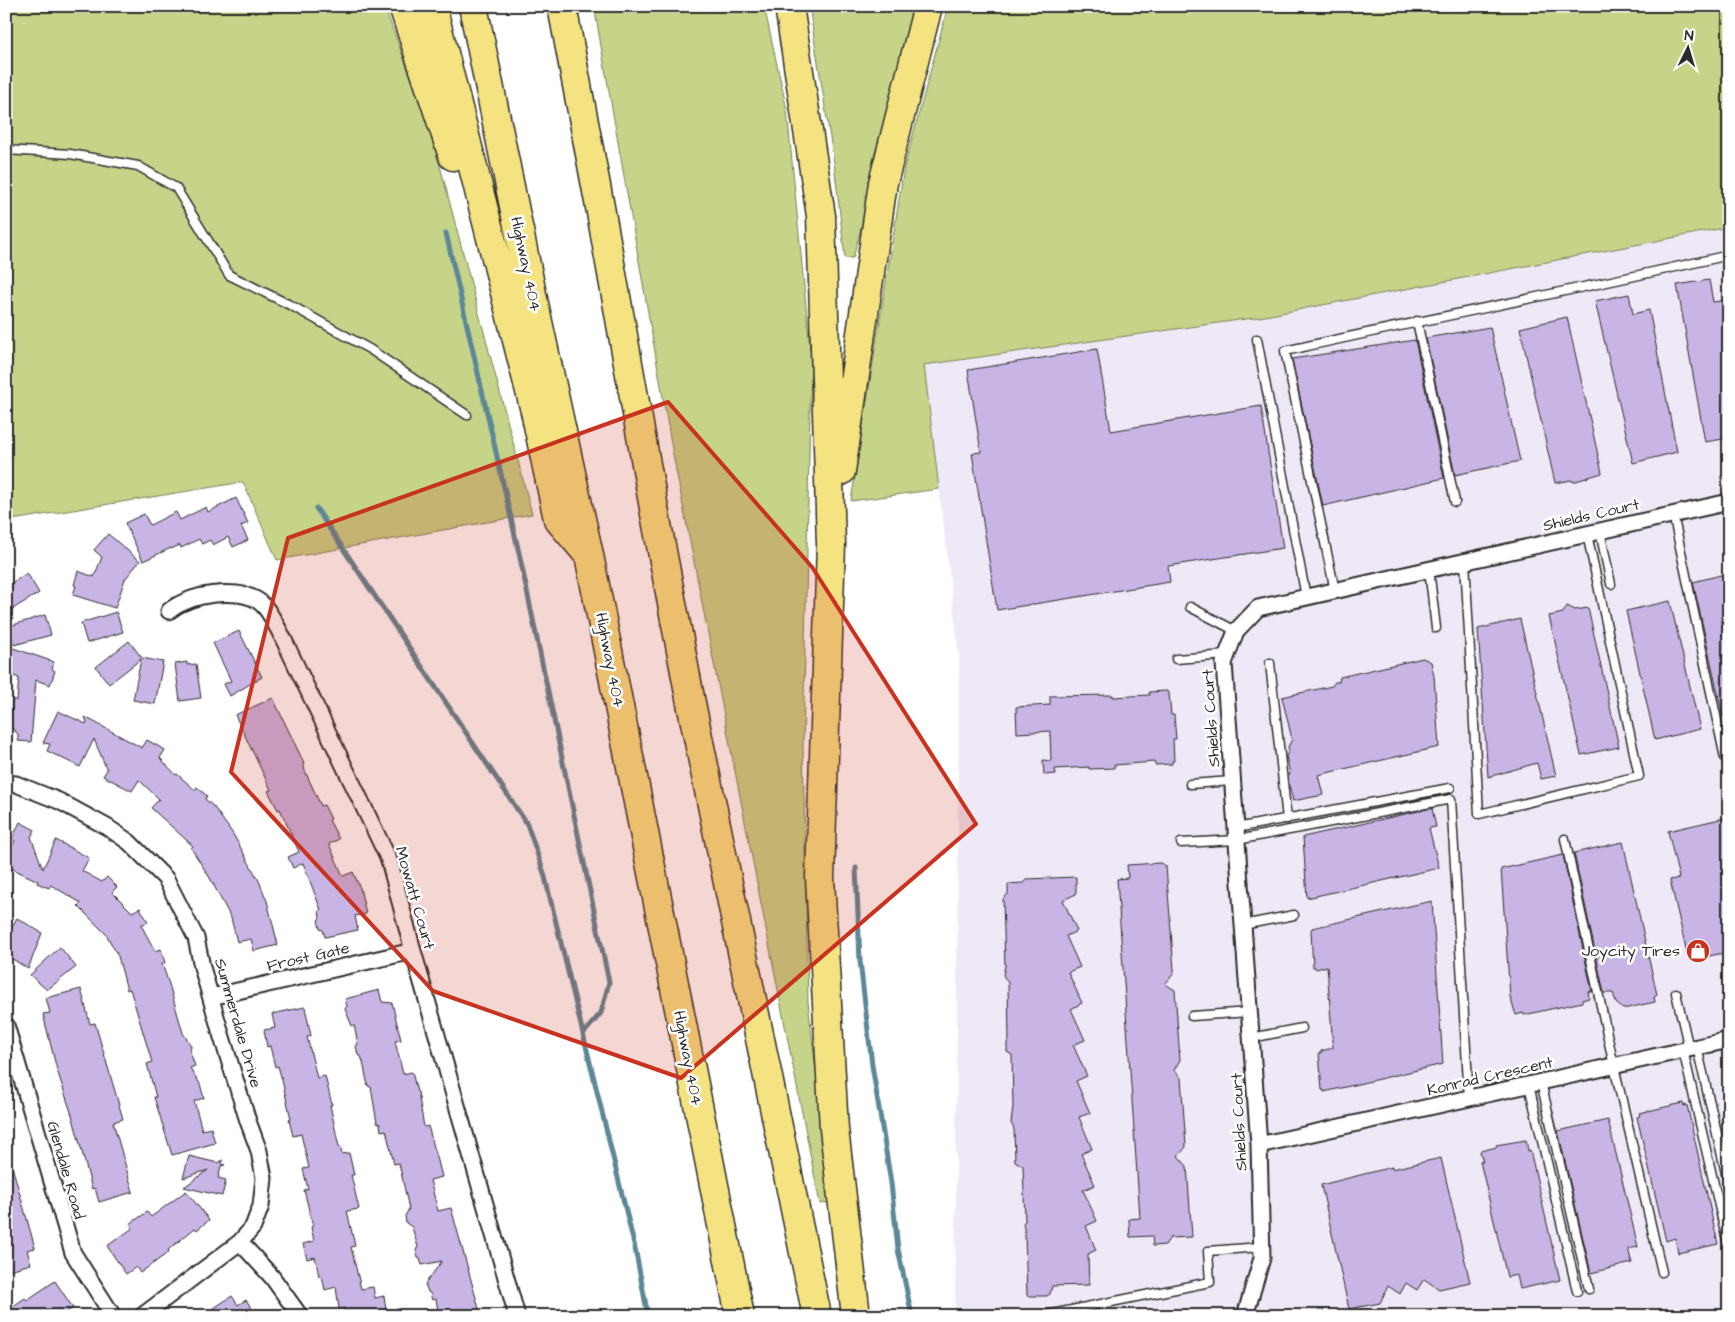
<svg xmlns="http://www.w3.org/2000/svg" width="1735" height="1322" viewBox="0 0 1735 1322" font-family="'Architects Daughter',sans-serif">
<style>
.built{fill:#efe9f7}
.green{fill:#c5d488;stroke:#78805a}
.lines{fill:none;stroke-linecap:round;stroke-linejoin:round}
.stream{stroke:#5c8796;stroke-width:5}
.building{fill:#c9b5e5;stroke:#2b2b2b}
.service-casing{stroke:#2b2b2b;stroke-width:11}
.minor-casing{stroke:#2b2b2b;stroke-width:19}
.motorway-casing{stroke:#2b2b2b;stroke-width:31}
.service{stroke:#fff;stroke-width:8}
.minor{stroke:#fff;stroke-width:15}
.motorway{stroke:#f5e382;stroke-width:28}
.marked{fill:#c8321e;fill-opacity:0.2;stroke:#c8321e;stroke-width:4;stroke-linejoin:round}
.labels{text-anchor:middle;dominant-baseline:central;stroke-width:5;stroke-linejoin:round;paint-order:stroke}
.street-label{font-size:16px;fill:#2b2b2b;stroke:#fff}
.poi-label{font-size:16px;fill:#2b2b2b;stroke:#fff;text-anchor:end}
</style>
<rect width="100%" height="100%" fill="#fff"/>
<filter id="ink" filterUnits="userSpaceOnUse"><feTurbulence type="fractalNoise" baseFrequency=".02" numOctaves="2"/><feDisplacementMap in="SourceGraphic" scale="10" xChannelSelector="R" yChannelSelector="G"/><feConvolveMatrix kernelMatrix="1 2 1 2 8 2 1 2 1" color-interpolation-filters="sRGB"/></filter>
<g filter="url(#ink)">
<path class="built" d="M 1729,227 L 1729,1316 L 955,1316 L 959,655 L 924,365 L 1260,317 Z"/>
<path class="green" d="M 6,6 L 384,6 L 430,128 L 532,514 L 277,560 L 243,482 L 6,521 Z
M 594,6 L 764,6 L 787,110 L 811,358 L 803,744 L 808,1002 L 831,1202 L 820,1204 L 674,460 Z
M 809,6 L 915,6 C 891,89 877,175 853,258 L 845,258 L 834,163 Z
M 948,6 L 1729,6 L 1729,227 L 1260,317 L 924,365 L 939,489 L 851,501 L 904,168 Z"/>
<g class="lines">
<path class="stream" d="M 446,233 L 519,553 L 609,982 L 601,1013 L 583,1034
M 316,508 L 527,824 L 544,873 L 635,1248 L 648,1316
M 856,868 L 860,961 L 872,1065 L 891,1183 L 898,1249 L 912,1316"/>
</g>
<path class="building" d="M 1709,280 L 1713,302 L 1729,300 L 1729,438 L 1705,442 L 1677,285 Z
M 1629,294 L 1633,314 L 1649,310 L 1677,452 L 1633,463 L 1595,301 Z
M 1567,317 L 1602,473 L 1573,482 L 1572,480 L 1555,483 L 1520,328 Z
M 1490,327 L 1520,461 L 1455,475 L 1426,338 Z
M 1415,340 L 1444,478 L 1323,506 L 1292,359 Z
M 1097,349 L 1111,431 L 1261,406 L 1283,548 L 1168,566 L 1170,582 L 997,610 L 972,453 L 981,452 L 968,370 Z
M 236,498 L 248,523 L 241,526 L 248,540 L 233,547 L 228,537 L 213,545 L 210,540 L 202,544 L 199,539 L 181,548 L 180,545 L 171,549 L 171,548 L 143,561 L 125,523 L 144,514 L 150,525 L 176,512 L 180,520 L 206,507 L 208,512 Z
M 108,534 L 140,561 L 125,579 L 115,608 L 73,595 L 76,586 L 74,585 L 78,571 L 94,577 L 102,557 L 94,550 Z
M 27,573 L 39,593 L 6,613 L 6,587 Z
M 1729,573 L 1729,716 L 1723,716 L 1693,582 Z
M 1670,601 L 1700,729 L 1655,740 L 1626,611 Z
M 1567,606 L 1575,610 L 1588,608 L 1619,747 L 1581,755 L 1549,616 L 1563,613 Z
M 116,612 L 123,632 L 87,643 L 81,623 Z
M 45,615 L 51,635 L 14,645 L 10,626 Z
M 1520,619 L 1556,776 L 1541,779 L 1537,763 L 1488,777 L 1478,629 Z
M 239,631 L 262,677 L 230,696 L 224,684 L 231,681 L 213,643 Z
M 129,641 L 142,658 L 163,662 L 155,704 L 133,700 L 141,659 L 109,684 L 96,667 Z
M 13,648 L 54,662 L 52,669 L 55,671 L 50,685 L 36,680 L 31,742 L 18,741 L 18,734 L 10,726 L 12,700 L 17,700 L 19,678 L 6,673 L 6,667 Z
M 1423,658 L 1431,662 L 1434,676 L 1439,747 L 1318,775 L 1323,795 L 1293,801 L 1289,785 L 1288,777 L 1290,774 L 1286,756 L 1289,751 L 1288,747 L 1292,739 L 1282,697 L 1332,686 L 1335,682 L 1339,682 L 1340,677 Z
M 187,662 L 187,665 L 196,664 L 201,698 L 180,701 L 175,664 Z
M 1167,691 L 1168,693 L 1169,693 L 1171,715 L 1174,715 L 1176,739 L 1173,739 L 1174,761 L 1172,761 L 1172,764 L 1155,765 L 1154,762 L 1114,765 L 1114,768 L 1089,769 L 1089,767 L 1055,769 L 1056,774 L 1044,775 L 1043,760 L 1051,761 L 1050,731 L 1017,733 L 1016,707 L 1050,705 L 1050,696 L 1113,695 L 1113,697 L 1150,695 L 1149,692 Z
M 273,698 L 303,761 L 305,771 L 321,806 L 324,805 L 331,819 L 329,820 L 339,839 L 329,844 L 343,876 L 353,872 L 360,888 L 366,914 L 355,916 L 358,930 L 325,937 L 323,930 L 320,929 L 318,920 L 320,918 L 319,911 L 321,910 L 303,863 L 293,868 L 288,857 L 299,852 L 280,809 L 278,810 L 268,791 L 271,790 L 235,715 Z
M 58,711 L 86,724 L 87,722 L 85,717 L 142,748 L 147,740 L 165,750 L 160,758 L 176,775 L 177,774 L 195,790 L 197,787 L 207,796 L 205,799 L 213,806 L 233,834 L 259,881 L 267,901 L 278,945 L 254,951 L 251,939 L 237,942 L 231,918 L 210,878 L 191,848 L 193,846 L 151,808 L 159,799 L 139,780 L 132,791 L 103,776 L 107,770 L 94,739 L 80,767 L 47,751 L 50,744 L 43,743 Z
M 1432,808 L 1436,827 L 1429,828 L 1439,868 L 1307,898 L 1303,837 Z
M 1729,817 L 1729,952 L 1694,959 L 1693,955 L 1688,957 L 1670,880 L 1679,878 L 1668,831 Z
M 20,822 L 35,830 L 31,837 L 43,869 L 56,840 L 89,858 L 82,871 L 102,882 L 107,877 L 117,887 L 112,892 L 132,912 L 140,908 L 148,922 L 141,925 L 155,951 L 161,949 L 165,963 L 162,964 L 169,984 L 183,1033 L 191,1046 L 190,1052 L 195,1066 L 190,1068 L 200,1084 L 204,1098 L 194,1101 L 202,1130 L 211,1128 L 215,1143 L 172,1155 L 154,1097 L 156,1097 L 147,1064 L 152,1062 L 130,989 L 127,990 L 118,956 L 106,934 L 78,906 L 81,903 L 51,885 L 49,888 L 37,883 L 38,881 L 11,868 L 12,866 L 6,864 L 6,858 L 15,841 L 12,839 Z
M 1623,842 L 1657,995 L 1654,997 L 1655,1002 L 1623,1009 L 1616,1003 L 1613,993 L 1604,993 L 1574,853 Z
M 1563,855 L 1592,992 L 1588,991 L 1589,998 L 1582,1000 L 1582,1002 L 1524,1015 L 1523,1013 L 1516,1015 L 1510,997 L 1501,869 Z
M 1160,863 L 1166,866 L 1174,970 L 1174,973 L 1165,984 L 1175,990 L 1180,1060 L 1174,1070 L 1181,1078 L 1185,1131 L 1186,1147 L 1178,1156 L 1187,1166 L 1192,1237 L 1170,1238 L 1165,1245 L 1153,1246 L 1152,1236 L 1130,1237 L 1129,1219 L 1140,1218 L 1117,879 L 1128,878 L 1127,865 Z
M 1076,877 L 1076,894 L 1063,900 L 1077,931 L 1066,936 L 1080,967 L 1068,972 L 1082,1003 L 1071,1009 L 1085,1040 L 1073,1045 L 1087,1076 L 1076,1081 L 1090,1113 L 1079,1117 L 1092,1149 L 1081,1154 L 1095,1185 L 1083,1190 L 1097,1221 L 1086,1226 L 1096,1250 L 1088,1254 L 1089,1285 L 1052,1286 L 1050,1294 L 1047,1296 L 1027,1296 L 1025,1235 L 1023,1223 L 1025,1221 L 1023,1166 L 1015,1161 L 1014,1129 L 1011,1123 L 1013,1107 L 1012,1055 L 1007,1052 L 1007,1043 L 1009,1040 L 1008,983 L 1003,975 L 1005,966 L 1003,899 L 1008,894 L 1008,884 L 1023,883 L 1027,879 Z
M 1432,901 L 1443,1064 L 1324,1092 L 1324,1090 L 1322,1090 L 1319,1053 L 1321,1053 L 1321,1051 L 1333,1048 L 1327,966 L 1316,969 L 1315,967 L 1313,967 L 1311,931 L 1312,928 Z
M 17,918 L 42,933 L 28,969 L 11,958 L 12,956 L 6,952 L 6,937 Z
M 60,947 L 76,967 L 47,990 L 30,975 Z
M 81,989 L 90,1024 L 95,1023 L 123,1119 L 113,1122 L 133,1192 L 99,1202 L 95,1188 L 92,1189 L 73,1118 L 57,1070 L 43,1014 L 50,1013 L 46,998 Z
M 379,990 L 382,1002 L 392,1003 L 401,1040 L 395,1041 L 403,1074 L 412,1072 L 417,1092 L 418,1092 L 424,1127 L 428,1126 L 438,1161 L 442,1177 L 430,1180 L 438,1211 L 451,1208 L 481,1316 L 439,1316 L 436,1299 L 432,1300 L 430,1293 L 428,1292 L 425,1284 L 442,1261 L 422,1265 L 420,1259 L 418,1258 L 416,1250 L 418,1247 L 412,1227 L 406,1223 L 405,1216 L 409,1209 L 399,1163 L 394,1164 L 386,1130 L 381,1131 L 380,1124 L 377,1123 L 371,1087 L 368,1086 L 363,1062 L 361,1056 L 358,1055 L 356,1046 L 358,1044 L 354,1025 L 352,1026 L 345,1009 L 347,1006 L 345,999 Z
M 305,1007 L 311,1036 L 307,1037 L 317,1078 L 325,1076 L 332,1105 L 330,1105 L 339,1147 L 340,1146 L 342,1154 L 349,1153 L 354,1175 L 351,1175 L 359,1209 L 347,1211 L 355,1246 L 351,1247 L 361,1289 L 373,1287 L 375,1298 L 384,1296 L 386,1310 L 379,1311 L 380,1316 L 345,1316 L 344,1308 L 339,1309 L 336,1287 L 325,1290 L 322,1276 L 319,1276 L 315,1257 L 307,1259 L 303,1244 L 314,1241 L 311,1227 L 313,1226 L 304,1190 L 308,1189 L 303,1169 L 309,1168 L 301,1134 L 293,1136 L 289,1120 L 291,1119 L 282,1080 L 278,1066 L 275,1067 L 270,1046 L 267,1047 L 264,1030 L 275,1028 L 272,1014 Z
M 1683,1103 L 1684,1106 L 1687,1105 L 1718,1244 L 1678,1253 L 1675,1238 L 1666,1241 L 1637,1117 L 1640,1116 L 1639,1113 Z
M 1608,1120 L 1638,1247 L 1628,1249 L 1632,1263 L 1591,1273 L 1558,1131 Z
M 1526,1140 L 1528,1151 L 1530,1150 L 1560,1280 L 1520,1289 L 1517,1275 L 1507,1277 L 1480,1161 L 1483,1162 L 1480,1151 L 1497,1147 L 1496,1145 Z
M 189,1156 L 218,1163 L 223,1160 L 222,1164 L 225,1165 L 221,1166 L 218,1178 L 226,1180 L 222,1196 L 184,1187 L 208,1170 L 183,1178 Z
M 1441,1158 L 1470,1282 L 1439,1289 L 1424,1279 L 1417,1290 L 1406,1283 L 1400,1294 L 1388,1286 L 1380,1303 L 1349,1309 L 1321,1185 L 1392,1167 L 1392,1169 Z
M 6,1159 L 10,1159 L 35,1248 L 27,1250 L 31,1264 L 6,1271 Z
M 186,1191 L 209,1220 L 197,1230 L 195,1228 L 168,1250 L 169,1252 L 140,1273 L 136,1267 L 126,1274 L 107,1246 L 133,1228 L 130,1224 L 147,1212 L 151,1217 Z
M 55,1281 L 73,1308 L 61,1316 L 6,1316 L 6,1311 L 25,1298 L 27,1300 Z
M 232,1296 L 238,1305 L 246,1300 L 257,1316 L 202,1316 Z"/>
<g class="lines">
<g class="service-casing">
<path id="service" d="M 6,150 L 70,154 L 138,166 L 176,188 L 229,275 L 292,306 L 371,350 L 467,415
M 1417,321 L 1455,502
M 1257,339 L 1306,597
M 1673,514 L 1725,758
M 1600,531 L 1611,584
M 1465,561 L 1479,814 L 1639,776 L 1587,534
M 1429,569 L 1436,628
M 1335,591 L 1285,351 C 1432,318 1581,289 1729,255
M 1190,607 L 1236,631
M 1176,659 L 1227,655
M 1270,663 L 1287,819
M 1190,784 L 1232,781
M 1236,828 L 1450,788
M 1565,839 L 1614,1066 L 1662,1272
M 1181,843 L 1237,840 L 1451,799 L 1469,1098
M 1243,925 L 1294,915
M 1676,993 L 1689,1049
M 1192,1016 L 1249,1012
M 1251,1038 L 1302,1028
M 1697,1047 L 1729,1186
M 1683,1050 L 1729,1249
M 1541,1082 L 1589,1289
M 1529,1085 L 1577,1291
M 1042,1316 L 1210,1282 L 1208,1251 L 1261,1247"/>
</g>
<g class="minor-casing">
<path id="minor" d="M 169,611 C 173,608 177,605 182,603 C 202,593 246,587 263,605 C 271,613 277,627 283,638 L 389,860 L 413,951 L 517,1316
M 6,783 L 16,784 L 59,801 L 107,827 L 129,842 L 166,879 L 196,938 L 202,967 L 221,1034 L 248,1121 L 259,1151 L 264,1178 L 261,1206 L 253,1227 L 240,1242 L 142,1316
M 211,997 L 413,951
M 6,1025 L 73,1253 L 113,1316
M 1259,1145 L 1729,1040
M 240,1242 L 272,1277 L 300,1316
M 1245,1316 L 1262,1258 L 1259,1145 L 1224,663 L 1236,631 L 1258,608 L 1729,502"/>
</g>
<g class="motorway-casing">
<path id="motorway" d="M 403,6 L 453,156
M 432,6 L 535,411 L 558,519 L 586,552
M 473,6 L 533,299 L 589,555 L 740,1316
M 562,6 L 600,207 L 655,514 L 691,703 L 817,1316
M 789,6 L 821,216 L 831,544 L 820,878 L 834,1129 L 856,1316
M 841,471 L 883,183 L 928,6"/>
</g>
<use href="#service" class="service"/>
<use href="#minor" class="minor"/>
<use href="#motorway" class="motorway"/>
</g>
</g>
<path class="marked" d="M 668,402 L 812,567 L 976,824 L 681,1078 L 433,991 L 231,772 L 288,538 Z"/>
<defs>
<g id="shop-disc" transform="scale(1.25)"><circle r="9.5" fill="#c8321e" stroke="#fff"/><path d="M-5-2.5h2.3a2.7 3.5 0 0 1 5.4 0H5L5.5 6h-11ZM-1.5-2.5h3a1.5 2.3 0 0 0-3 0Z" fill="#fff"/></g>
</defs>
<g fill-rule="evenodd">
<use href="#shop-disc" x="1698" y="951"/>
</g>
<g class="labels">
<g class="street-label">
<text transform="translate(526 264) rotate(78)">Highway 404</text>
<text transform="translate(1591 515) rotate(-13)">Shields Court</text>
<text transform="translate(610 660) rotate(79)">Highway 404</text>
<text transform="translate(1211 718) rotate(-94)">Shields Court</text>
<text transform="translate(415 898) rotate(74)">Mowatt Court</text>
<text transform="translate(308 957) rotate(-13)">Frost Gate</text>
<text transform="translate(238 1023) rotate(74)">Summerdale Drive</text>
<text transform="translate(688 1058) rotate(79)">Highway 404</text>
<text transform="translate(1490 1076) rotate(-13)">Konrad Crescent</text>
<text transform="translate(1239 1122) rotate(-93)">Shields Court</text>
<text transform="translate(66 1170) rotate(74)">Glendale Road</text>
</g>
<g class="poi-label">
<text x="1680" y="951">Joycity Tires</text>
</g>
</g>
<rect width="1735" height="1322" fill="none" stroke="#fff" stroke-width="25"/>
<rect x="12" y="12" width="1710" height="1297" fill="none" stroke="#2b2b2b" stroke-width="2" filter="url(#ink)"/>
<g transform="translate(1688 48) rotate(5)" stroke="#ffffff" stroke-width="4" paint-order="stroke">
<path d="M0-4L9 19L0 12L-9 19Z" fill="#2b2b2b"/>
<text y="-8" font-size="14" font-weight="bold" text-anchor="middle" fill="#2b2b2b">N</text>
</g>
</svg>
